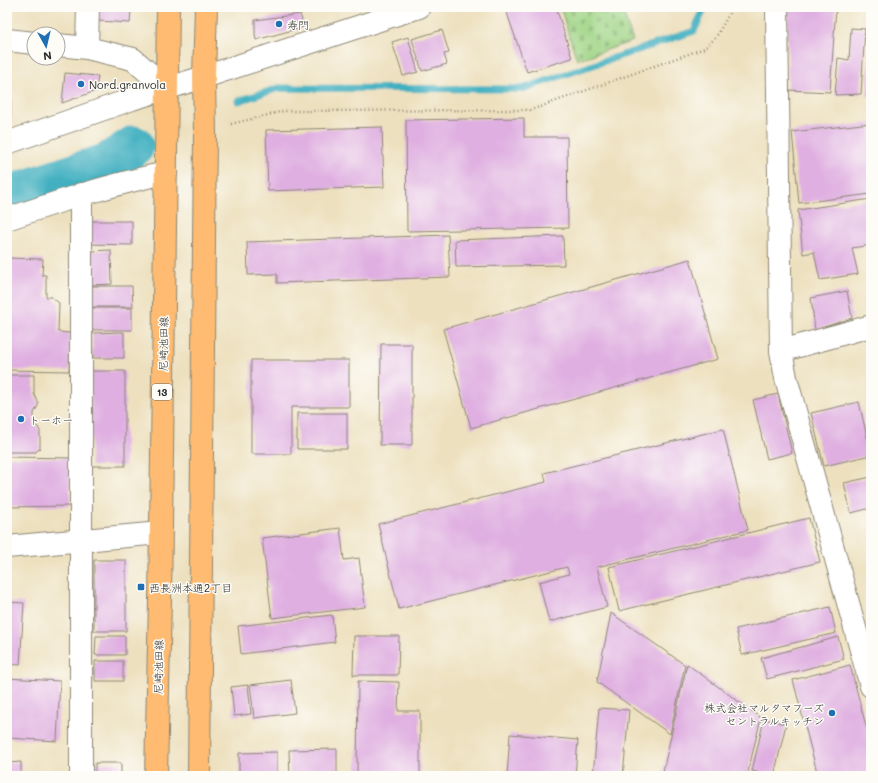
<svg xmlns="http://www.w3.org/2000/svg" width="878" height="783" viewBox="0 0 878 783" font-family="Mali,'Klee One',sans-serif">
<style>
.cemetery{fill:url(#cemetery-stones);stroke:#658058}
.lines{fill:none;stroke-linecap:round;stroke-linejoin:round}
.stream{stroke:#43b0c1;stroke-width:7}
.river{stroke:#43b0c1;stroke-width:41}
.building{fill:#dfafe1}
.minor-casing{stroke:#8c8674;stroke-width:24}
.tertiary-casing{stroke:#8c8674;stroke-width:24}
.primary-casing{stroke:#8c8674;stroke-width:24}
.path{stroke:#8c8674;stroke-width:2.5;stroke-dasharray:1 3;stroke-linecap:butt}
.minor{stroke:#fff;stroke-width:22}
.tertiary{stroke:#fff;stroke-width:22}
.primary{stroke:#febb71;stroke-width:22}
.poi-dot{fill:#1f6fb2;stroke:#fdfcf7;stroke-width:1.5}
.labels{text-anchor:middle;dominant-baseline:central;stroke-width:3;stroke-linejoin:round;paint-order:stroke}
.shield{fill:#fdfcf7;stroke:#6a6a68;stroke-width:1}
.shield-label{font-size:10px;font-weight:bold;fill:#2b2b2b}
.poi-label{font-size:11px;fill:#2b2b2b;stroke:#fdfcf7;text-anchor:start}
.street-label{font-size:11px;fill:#2b2b2b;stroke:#fdfcf7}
</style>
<defs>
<pattern id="cemetery-stones" width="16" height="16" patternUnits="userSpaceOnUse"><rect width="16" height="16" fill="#9fd485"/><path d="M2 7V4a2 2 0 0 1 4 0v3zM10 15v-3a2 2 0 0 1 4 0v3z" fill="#89b673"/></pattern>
</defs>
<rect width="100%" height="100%" fill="#fdfcf7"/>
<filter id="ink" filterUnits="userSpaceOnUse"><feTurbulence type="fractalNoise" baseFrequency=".025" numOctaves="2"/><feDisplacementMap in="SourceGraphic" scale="8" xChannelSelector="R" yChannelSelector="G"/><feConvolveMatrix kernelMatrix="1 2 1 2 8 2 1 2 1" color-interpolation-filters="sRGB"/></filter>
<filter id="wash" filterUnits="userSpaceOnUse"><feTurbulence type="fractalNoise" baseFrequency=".012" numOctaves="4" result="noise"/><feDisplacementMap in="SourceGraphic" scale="16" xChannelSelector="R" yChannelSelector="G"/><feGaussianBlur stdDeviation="0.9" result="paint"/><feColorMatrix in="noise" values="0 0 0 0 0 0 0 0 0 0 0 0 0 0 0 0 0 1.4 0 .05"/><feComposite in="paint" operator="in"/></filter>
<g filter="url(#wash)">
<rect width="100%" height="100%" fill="#ede0be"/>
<path class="cemetery" d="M 560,7 L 621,7 L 633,41 L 577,60 Z"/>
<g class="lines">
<path class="stream" d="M 238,101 L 279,88 L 522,89 L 694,31 L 705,7"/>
<path class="river" d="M 7,196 L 108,163 L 134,146"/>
</g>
<g id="blocks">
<path class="building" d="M 505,7 L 556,7 L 572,58 L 527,72 Z
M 797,7 L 836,7 L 830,92 L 788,90 L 788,11 Z
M 99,8 L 131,10 L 130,23 L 98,21 Z
M 300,14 L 304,27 L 256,40 L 255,35 L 255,20 Z
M 851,28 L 865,29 L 861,94 L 835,95 L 838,58 L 849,60 Z
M 442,30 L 449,53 L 444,54 L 447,64 L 422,71 L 412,39 Z
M 408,37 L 418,72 L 403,76 L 392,42 Z
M 870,45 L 871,45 L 871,97 L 867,96 Z
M 7,70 L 11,70 L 11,121 L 7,122 Z
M 65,73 L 98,76 L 96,91 L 62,103 Z
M 524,118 L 524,137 L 567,137 L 568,228 L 407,231 L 406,120 Z
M 871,123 L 871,194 L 799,203 L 792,132 Z
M 382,127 L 384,187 L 268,191 L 266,130 Z
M 871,199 L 871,245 L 852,248 L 858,274 L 820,280 L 814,252 L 803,254 L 798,210 Z
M 90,221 L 132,221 L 132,245 L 89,244 Z
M 448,235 L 450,277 L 277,283 L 277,274 L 248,275 L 247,242 Z
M 563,236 L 564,265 L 456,267 L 455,240 Z
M 111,250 L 112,284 L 91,285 L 90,251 Z
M 7,258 L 43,259 L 42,275 L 46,275 L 46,297 L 52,297 L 59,303 L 58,332 L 70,333 L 69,371 L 7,370 Z
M 690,259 L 718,359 L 471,428 L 443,329 Z
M 92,286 L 132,286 L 133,307 L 92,307 Z
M 847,291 L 852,318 L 815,330 L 811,298 Z
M 92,308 L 132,308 L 132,330 L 92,330 Z
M 124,332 L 124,358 L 93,358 L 92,333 Z
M 381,344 L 412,344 L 412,445 L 380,445 Z
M 251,360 L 349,360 L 349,407 L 291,407 L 291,454 L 251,454 Z
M 91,371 L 125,371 L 125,466 L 91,466 Z
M 7,375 L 34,375 L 34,394 L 38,402 L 38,406 L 34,413 L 34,425 L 38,427 L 40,431 L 40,448 L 36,452 L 7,452 Z
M 778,394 L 792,453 L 767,459 L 753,400 Z
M 859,402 L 871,455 L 824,466 L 811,413 Z
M 297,413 L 347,413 L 347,449 L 297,449 Z
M 723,429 L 748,530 L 597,567 L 607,607 L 549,622 L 539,582 L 569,574 L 567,567 L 399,609 L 378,524 L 546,482 L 544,473 Z
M 7,457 L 70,458 L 70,506 L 7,507 Z
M 871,477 L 871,508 L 851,513 L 844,483 Z
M 809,518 L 820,562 L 619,611 L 609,567 Z
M 340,528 L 344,560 L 359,558 L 365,607 L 272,618 L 262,538 Z
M 94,560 L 126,560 L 126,631 L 94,631 Z
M 7,602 L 24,603 L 20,665 L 7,664 Z
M 830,607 L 836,633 L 742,655 L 736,629 Z
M 611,613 L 685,665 L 670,734 L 597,682 Z
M 332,615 L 335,642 L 241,654 L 238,626 Z
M 96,636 L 125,636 L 125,655 L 95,655 Z
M 354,636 L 399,636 L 398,675 L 353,675 Z
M 838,637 L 844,659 L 767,679 L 761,658 Z
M 95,661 L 123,661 L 123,681 L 95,681 Z
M 687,664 L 761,718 L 747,776 L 662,776 Z
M 850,665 L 871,745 L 871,775 L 866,776 L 818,776 L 793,680 Z
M 7,678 L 60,681 L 57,741 L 7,738 Z
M 291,680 L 295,713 L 254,718 L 250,685 Z
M 358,681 L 399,682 L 398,711 L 420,711 L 420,776 L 357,776 Z
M 248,685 L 251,714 L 234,716 L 231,687 Z
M 599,708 L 629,710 L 623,776 L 593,776 Z
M 764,719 L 786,724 L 774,776 L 752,771 Z
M 510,734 L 578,740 L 575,776 L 507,776 Z
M 337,749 L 337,776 L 290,776 L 289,750 Z
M 277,752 L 277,776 L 239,776 L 239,753 Z
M 21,762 L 21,776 L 7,776 L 7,763 Z
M 95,763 L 121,763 L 121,776 L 95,776 Z"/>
</g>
</g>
<g filter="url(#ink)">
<use href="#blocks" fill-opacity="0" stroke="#8c8674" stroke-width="1"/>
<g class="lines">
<g class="minor-casing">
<path id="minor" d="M 777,7 L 781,351 L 786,378 L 871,686
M 7,40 L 34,43
M 58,45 L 87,48 L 133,59 L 166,88
M 87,48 L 88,7
M 204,77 L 419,7
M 7,219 C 60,201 112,184 166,173
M 781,351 L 871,326
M 7,547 L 160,533
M 81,776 L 81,194"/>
</g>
<g class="tertiary-casing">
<path id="tertiary" d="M 7,143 L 132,99 L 204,77"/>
</g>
<g class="primary-casing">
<path id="primary" d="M 156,776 L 160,600 L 168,7
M 199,776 L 205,134 L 204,77 L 206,7"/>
</g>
<path class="path" d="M 231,124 L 284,111 L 531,110 L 705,48 L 716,37 L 733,7"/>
<use href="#minor" class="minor"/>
<use href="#tertiary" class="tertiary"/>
<use href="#primary" class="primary"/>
</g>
</g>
<g class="poi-dot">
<circle cx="279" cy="24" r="4"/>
<circle cx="81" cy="84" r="4"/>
<circle cx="21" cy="419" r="4"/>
<rect x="137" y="583" width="8" height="8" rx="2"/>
<circle cx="832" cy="713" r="4"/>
</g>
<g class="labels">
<rect class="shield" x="152" y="384" width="20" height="16" rx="3"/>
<g class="shield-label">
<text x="162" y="392">13</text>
</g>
<g class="poi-label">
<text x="287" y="24">寿門</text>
<text x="89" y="84">Nord.granvola</text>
<text x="29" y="419">トーホー</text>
<text x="149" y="587">西長洲本通2丁目</text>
<text x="824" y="707" text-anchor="end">株式会社マルタマフーズ<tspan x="824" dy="13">セントラルキッチン</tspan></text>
</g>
<g class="street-label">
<text transform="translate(163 344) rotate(-89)">尼崎池田線</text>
<text transform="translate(158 667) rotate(-89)">尼崎池田線</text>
</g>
</g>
<rect width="878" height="783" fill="none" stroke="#fdfcf7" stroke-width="24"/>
<g transform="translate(46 46) rotate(172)"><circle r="19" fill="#fdfcf7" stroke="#a9a8a5"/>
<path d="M0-3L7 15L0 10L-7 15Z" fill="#1f6fb2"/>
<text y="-6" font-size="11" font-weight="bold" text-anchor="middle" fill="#2b2b2b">N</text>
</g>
</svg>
